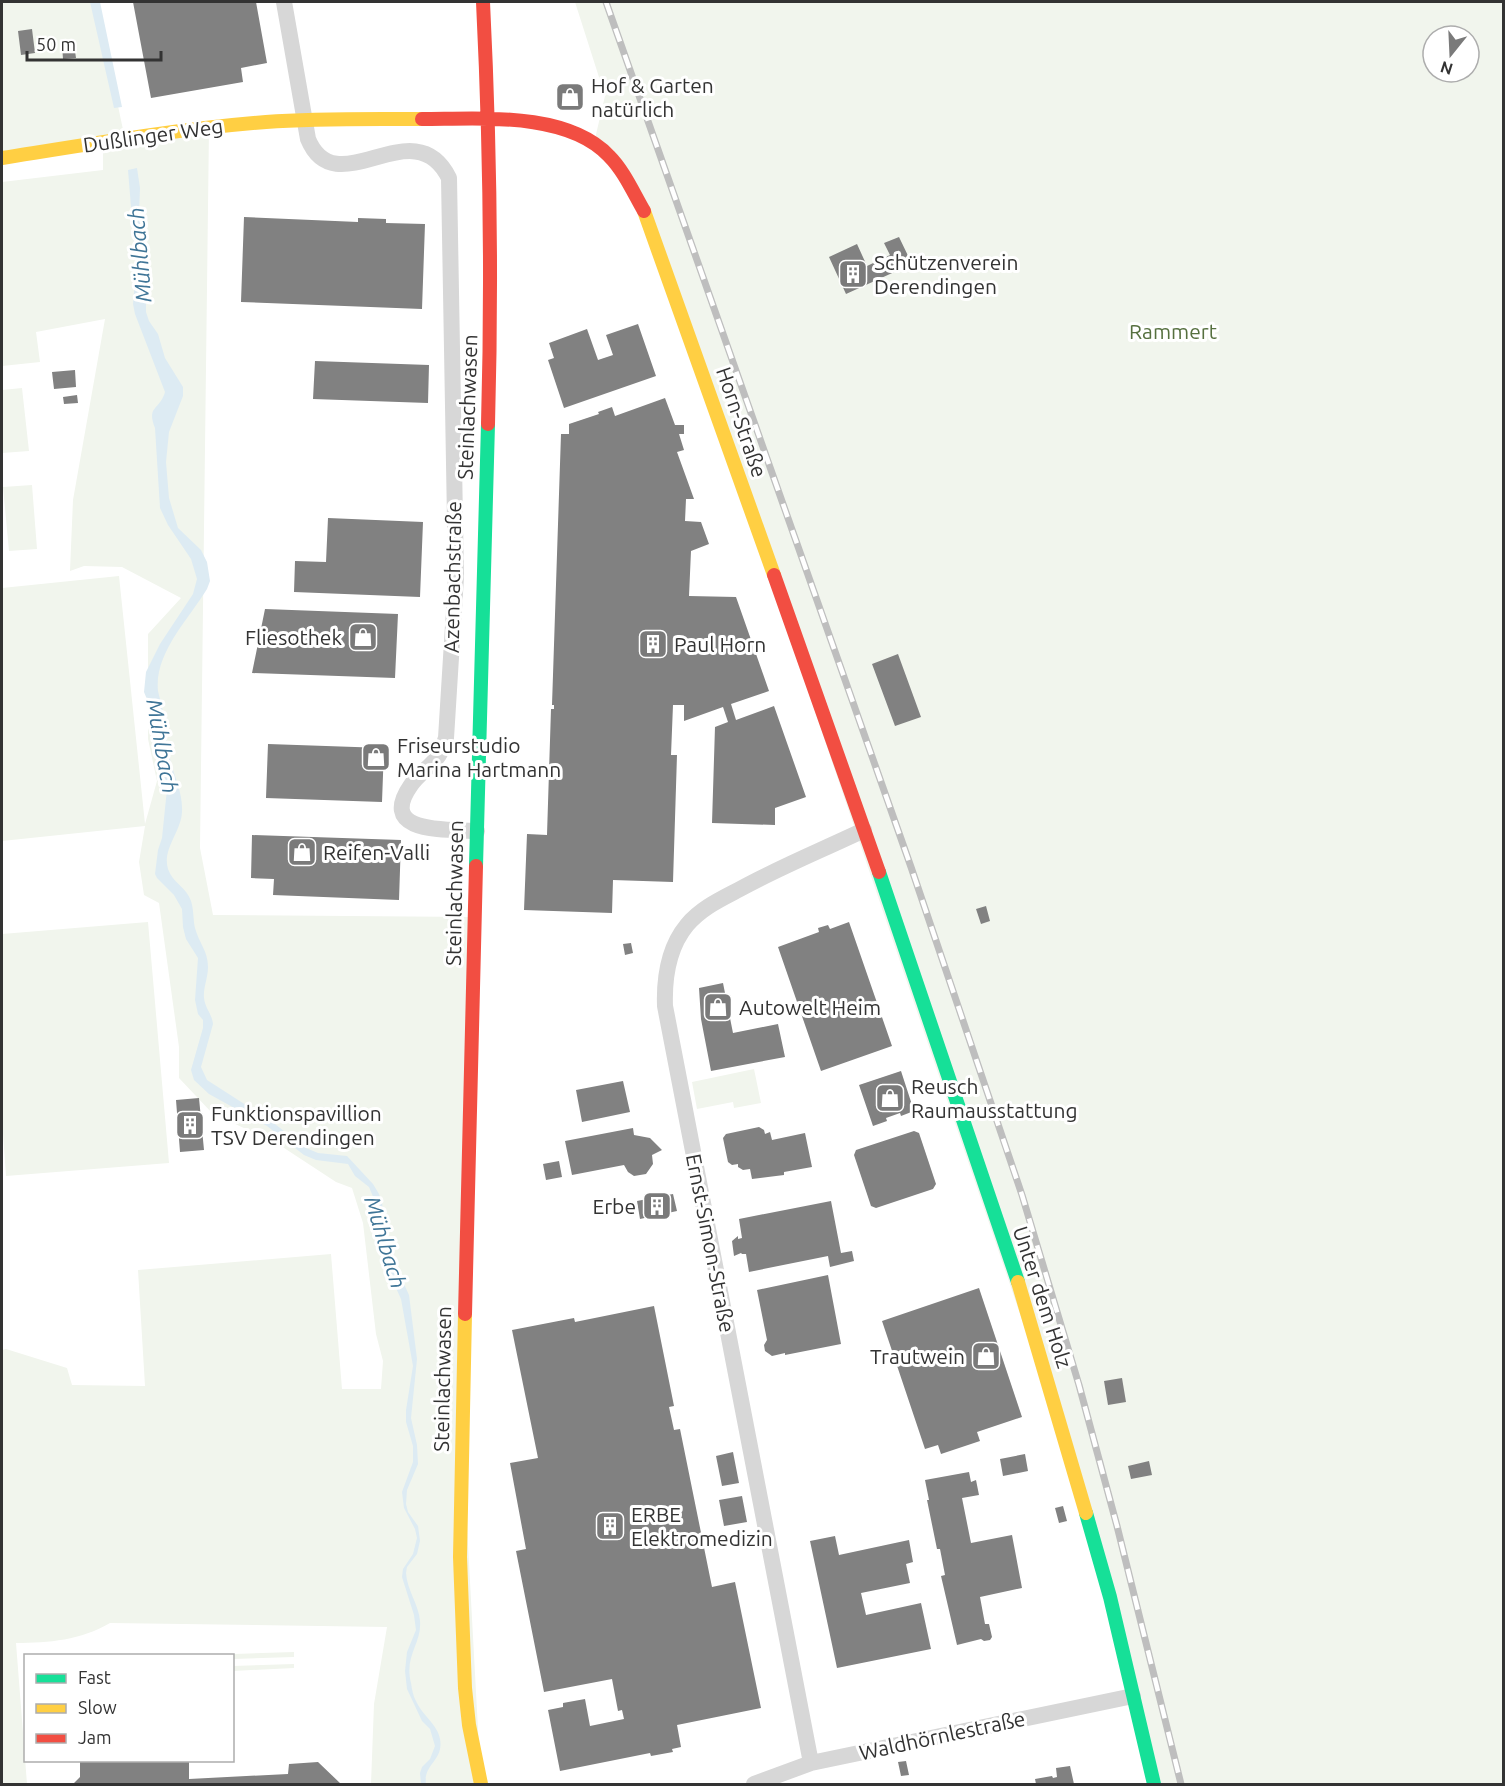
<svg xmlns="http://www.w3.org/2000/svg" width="1505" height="1786" viewBox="0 0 1505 1786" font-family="Ubuntu,sans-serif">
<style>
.green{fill:#f1f5ed;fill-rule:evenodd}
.water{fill:#ddebf3}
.building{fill:#818181}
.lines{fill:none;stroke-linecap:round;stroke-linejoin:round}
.street{stroke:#d7d7d7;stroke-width:16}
.fast{stroke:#16e098;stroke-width:14}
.slow{stroke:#ffcf43;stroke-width:14}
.jam{stroke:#f24e42;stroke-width:14}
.rail-casing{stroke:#bebebe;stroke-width:7}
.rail{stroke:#fff;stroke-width:4.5;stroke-dasharray:14;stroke-linecap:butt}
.labels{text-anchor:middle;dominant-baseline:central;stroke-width:6;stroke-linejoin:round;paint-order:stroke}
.poi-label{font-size:21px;fill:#333;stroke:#fff;text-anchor:start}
.street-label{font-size:21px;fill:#333;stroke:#fff}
.park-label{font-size:21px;fill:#56703f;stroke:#fff}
.water-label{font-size:22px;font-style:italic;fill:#3f7597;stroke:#fff}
</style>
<rect width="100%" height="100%" fill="#fff"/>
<path class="green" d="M 2,2 L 96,2 L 125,139 L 209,128 L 200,848 L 213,915 L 474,917 L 462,1434 L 481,1784 L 371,1784 L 374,1704 L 387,1627 L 110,1623 C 81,1640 49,1643 16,1643 L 27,1784 L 2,1784 L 2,1350 L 6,1349 L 67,1368 L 72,1385 L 145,1386 L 138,1270 L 331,1254 L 342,1389 L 381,1389 L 383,1361 L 376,1334 L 363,1223 L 352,1188 L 336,1182 L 278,1144 L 212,1113 L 179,1078 L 179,1047 L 159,903 L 144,895 L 139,862 L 145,826 L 2,841 L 2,588 L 119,576 L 145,824 L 157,781 L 148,739 L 148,634 L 181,598 L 122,567 L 84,566 L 70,571 L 73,500 L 105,319 L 36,332 L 40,362 L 2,366 L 2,182 L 103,170 L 103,142 L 2,158 Z
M 575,2 L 1503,2 L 1503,1784 L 1154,1784 L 1083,1499 L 646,215 L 594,143 L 605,96 ZM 1433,36 L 1469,36 L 1469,72 L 1433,72 Z
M 22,388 L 29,451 L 2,453 L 2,390 Z
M 32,485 L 37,549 L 9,551 L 3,487 Z
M 148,922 L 169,1163 L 6,1176 L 2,1119 L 2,934 Z
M 754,1069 L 761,1103 L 734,1108 L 733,1102 L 697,1109 L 692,1082 Z
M 294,1652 L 294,1657 L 233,1659 L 232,1656 L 206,1655 Z
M 294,1664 L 294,1668 L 233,1671 L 233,1666 Z"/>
<path class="water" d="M 90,2 L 100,2 L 122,107 L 114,108 Z
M 137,168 L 140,188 L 139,214 L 146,268 L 146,312 L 149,321 L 158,334 L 165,358 L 183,387 L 183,396 L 169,432 L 166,462 L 169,498 L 178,528 L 201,550 L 207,562 L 210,581 L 207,589 C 189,619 154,653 158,691 C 160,700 163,709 164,718 C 166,731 167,745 170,759 C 174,776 183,793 182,812 C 181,832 162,849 168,869 C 172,882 187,888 191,901 C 194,910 193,920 195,928 C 199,943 208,951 208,967 C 208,978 203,988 204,998 C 205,1008 212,1014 213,1024 L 201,1067 L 207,1080 L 271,1121 L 306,1148 L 318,1153 L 347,1156 L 373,1184 L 379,1194 L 382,1202 L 386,1244 L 409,1295 L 417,1359 L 411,1418 L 417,1445 L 418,1464 L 407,1490 L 406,1504 L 408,1512 L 418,1526 L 420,1541 L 417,1554 L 407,1567 L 406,1573 C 407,1590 419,1605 420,1621 C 422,1644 404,1655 411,1683 C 412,1689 413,1696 416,1701 C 422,1715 438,1725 440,1739 C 444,1761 423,1764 426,1784 L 421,1784 L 420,1773 L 422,1767 L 430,1759 L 435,1746 L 430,1729 L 422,1721 L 407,1689 L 405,1671 L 407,1652 L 416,1630 L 414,1615 L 402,1577 L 403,1569 L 413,1554 L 417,1538 L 415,1529 L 404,1508 L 402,1492 L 413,1462 L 413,1446 L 406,1422 L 406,1410 L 413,1366 L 401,1299 L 376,1244 L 374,1199 L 369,1187 L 355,1176 L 348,1164 L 316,1160 L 304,1155 L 267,1126 L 209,1094 L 194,1080 L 191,1070 L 203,1028 L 203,1020 L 198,1014 L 195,1000 L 198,958 L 186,939 L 183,927 L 182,909 L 174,895 L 157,878 L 155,874 L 158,850 L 162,838 L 167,789 L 153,714 L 144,692 L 146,672 L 160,644 L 193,594 L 197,579 L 191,559 L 168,525 L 160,508 L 155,428 C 146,406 160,410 165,392 L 135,314 L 133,304 L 136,268 L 128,170 Z"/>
<path class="building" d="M 133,2 L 256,2 L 267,63 L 241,68 L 243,82 L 151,98 Z
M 32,29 L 35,53 L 21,55 L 18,31 Z
M 74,44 L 76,58 L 63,59 L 62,45 Z
M 244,217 L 358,222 L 358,218 L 386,219 L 386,223 L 425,224 L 422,309 L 241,302 Z
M 899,237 L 912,264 L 846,294 L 829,257 L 857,244 L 867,266 L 890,255 L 884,243 Z
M 638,324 L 656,376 L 564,408 L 548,360 L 554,358 L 549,343 L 587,329 L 598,360 L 613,355 L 606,335 Z
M 315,361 L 429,365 L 428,403 L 313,399 Z
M 75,370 L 76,387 L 54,389 L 52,372 Z
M 77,395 L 78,403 L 64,404 L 63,397 Z
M 665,398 L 675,425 L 684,425 L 684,434 L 679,434 L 684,450 L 677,452 L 694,499 L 686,499 L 685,521 L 701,522 L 709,544 L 691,551 L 689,596 L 736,597 L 769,691 L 731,704 L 736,720 L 774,706 L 806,797 L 775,808 L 775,825 L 712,823 L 715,727 L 728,722 L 723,707 L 684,721 L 684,705 L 673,705 L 671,755 L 677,755 L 673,882 L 613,880 L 612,913 L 524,910 L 527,834 L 547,835 L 551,709 L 554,709 L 554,705 L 552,705 L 561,434 L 569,434 L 569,424 L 599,414 L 598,412 L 612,407 L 615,416 Z
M 328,518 L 423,522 L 420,597 L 294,592 L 295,561 L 326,562 Z
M 265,609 L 398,614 L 395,678 L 252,673 Z
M 898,654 L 921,717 L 895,726 L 872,664 Z
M 268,744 L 384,748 L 382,802 L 266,798 Z
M 252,835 L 401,840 L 399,900 L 273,895 L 274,879 L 251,878 Z
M 986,906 L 990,921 L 981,924 L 976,909 Z
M 849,922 L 892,1046 L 821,1071 L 778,947 L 819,932 L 818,928 L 828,925 L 830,929 Z
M 631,943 L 633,953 L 625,955 L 623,944 Z
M 723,983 L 733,1033 L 778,1024 L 785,1057 L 711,1071 L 701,1019 L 699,988 Z
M 901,1071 L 914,1111 L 901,1116 L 900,1113 L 886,1118 L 887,1121 L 873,1126 L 859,1085 Z
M 623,1081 L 630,1112 L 582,1122 L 576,1090 Z
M 199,1098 L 204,1150 L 180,1152 L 176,1100 Z
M 759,1127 L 764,1130 L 765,1134 L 770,1132 L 772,1140 L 805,1133 L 812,1167 L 784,1172 L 784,1175 L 752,1179 L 750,1169 L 743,1170 L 738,1167 L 738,1164 L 732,1165 L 728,1162 L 723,1138 L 726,1134 Z
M 633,1128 L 634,1135 L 650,1138 L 662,1150 L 652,1155 L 653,1164 L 646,1174 L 634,1176 L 628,1172 L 624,1165 L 572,1175 L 565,1141 Z
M 914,1131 L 919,1133 L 936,1184 L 933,1189 L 876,1208 L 871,1206 L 854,1155 L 856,1150 Z
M 559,1161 L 562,1177 L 546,1180 L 543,1164 Z
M 673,1194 L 677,1211 L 640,1219 L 637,1201 Z
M 831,1201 L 841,1253 L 852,1251 L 854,1261 L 830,1267 L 828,1256 L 749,1272 L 746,1254 L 742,1254 L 741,1253 L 734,1256 L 732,1241 L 738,1236 L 738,1239 L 742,1238 L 739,1219 Z
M 828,1275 L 841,1344 L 785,1355 L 785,1353 L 772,1356 L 765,1351 L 764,1345 L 767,1340 L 757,1290 Z
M 979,1288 L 1022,1417 L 977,1432 L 980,1441 L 941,1454 L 938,1445 L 925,1449 L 882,1321 Z
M 654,1306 L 674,1406 L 669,1407 L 674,1430 L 680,1429 L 712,1587 L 735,1582 L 761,1708 L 677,1725 L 681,1747 L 672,1749 L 673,1752 L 651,1756 L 650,1753 L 560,1771 L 548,1710 L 563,1707 L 563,1703 L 585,1699 L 590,1726 L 624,1719 L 622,1710 L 618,1711 L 612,1679 L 544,1692 L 516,1551 L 526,1549 L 510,1463 L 538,1458 L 512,1330 L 574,1318 L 575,1322 Z
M 1122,1378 L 1126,1402 L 1108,1405 L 1104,1381 Z
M 733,1452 L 739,1483 L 722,1486 L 716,1456 Z
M 1025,1454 L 1028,1471 L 1003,1476 L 1000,1459 Z
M 1149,1461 L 1152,1475 L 1131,1479 L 1128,1466 Z
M 969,1472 L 971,1482 L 976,1480 L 979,1495 L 962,1498 L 971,1543 L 1012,1535 L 1022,1588 L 980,1597 L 985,1624 L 989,1624 L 992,1637 L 990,1640 L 984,1641 L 981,1639 L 957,1645 L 941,1576 L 945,1575 L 940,1549 L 937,1549 L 927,1500 L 929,1500 L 925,1480 Z
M 742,1496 L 747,1522 L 724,1526 L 719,1500 Z
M 1063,1506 L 1067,1521 L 1059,1523 L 1055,1508 Z
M 835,1536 L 839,1555 L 909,1540 L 913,1562 L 906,1564 L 910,1583 L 861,1593 L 866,1615 L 921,1603 L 931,1649 L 837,1668 L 810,1541 Z
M 80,1760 L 189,1760 L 189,1779 L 288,1774 L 289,1764 L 318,1762 L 341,1784 L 73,1784 L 80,1777 Z
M 906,1761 L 909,1775 L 901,1776 L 898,1762 Z
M 1070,1766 L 1074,1784 L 1036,1784 L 1035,1779 L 1052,1776 L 1053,1778 L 1057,1777 L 1056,1768 Z"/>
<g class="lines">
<path class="street" d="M 284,2 L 308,139 C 336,207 414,107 449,178 L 456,577 L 446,738 C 444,743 442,750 439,755 C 432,766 418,774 411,785 C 376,835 449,829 477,831
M 811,1763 L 665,1006 C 664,977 668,948 687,925 C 701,908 721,899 740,889 C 780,867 822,850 864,830
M 754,1784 L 811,1763 L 1133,1696"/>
<path class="fast" d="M 476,866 L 488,424
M 879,872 L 1018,1282
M 1086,1513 L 1110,1597 L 1154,1784"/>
<path class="slow" d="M 2,158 C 90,144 177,129 266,122 C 318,118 370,119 422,119
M 644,211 L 774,575
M 1018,1282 L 1086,1513
M 465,1314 L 460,1557 L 465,1688 L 469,1725 L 481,1784"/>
<path class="jam" d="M 483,2 C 490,143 492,283 488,424
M 422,119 C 478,119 567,111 609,156 C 624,171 633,192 644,211
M 774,575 L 879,872
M 465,1314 L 476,866"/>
<g class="rail-casing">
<path id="rail" d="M 606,2 L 911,867 L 1022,1195 L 1079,1385 L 1117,1526 L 1181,1784"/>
</g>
<use href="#rail" class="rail"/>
</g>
<defs>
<g id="shop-square" transform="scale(1.5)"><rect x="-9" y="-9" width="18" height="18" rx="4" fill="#7a7a7a" stroke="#fff"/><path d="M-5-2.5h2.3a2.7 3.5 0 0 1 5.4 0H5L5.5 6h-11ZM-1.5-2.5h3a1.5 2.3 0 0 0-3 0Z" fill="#fff"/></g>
<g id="building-square" transform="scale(1.5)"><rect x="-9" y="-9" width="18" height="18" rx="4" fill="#7a7a7a" stroke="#fff"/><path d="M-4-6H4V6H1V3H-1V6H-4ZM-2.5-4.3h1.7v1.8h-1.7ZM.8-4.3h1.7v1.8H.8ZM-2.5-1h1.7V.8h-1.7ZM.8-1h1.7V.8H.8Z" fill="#fff"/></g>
</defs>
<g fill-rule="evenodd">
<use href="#shop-square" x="570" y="97"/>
<use href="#building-square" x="853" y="274"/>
<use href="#shop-square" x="363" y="637"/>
<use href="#building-square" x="653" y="644"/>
<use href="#shop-square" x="376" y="757"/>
<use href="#shop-square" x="302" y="852"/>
<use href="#shop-square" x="718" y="1007"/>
<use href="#shop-square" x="890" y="1098"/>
<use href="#building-square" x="190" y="1125"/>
<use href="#building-square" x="657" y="1206"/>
<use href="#shop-square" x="986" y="1356"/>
<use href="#building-square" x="610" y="1526"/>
</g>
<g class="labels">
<g class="poi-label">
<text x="591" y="85">Hof &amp; Garten<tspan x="591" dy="24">natürlich</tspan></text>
<text x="874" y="262">Schützenverein<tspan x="874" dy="24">Derendingen</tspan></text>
<text x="342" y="637" text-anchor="end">Fliesothek</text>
<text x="674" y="644">Paul Horn</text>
<text x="397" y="745">Friseurstudio<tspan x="397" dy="24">Marina Hartmann</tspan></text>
<text x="323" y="852">Reifen-Valli</text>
<text x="739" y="1007">Autowelt Heim</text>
<text x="911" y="1086">Reusch<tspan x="911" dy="24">Raumausstattung</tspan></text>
<text x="211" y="1113">Funktionspavillion<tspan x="211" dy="24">TSV Derendingen</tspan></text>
<text x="636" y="1206" text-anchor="end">Erbe</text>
<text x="965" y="1356" text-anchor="end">Trautwein</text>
<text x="631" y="1514">ERBE<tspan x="631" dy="24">Elektromedizin</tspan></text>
</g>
<g class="street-label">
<text transform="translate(153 135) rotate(-8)">Dußlinger Weg</text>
<text transform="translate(467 407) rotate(-88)">Steinlachwasen</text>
<text transform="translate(742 422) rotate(71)">Horn-Straße</text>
<text transform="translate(452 577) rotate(-89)">Azenbachstraße</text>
<text transform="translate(454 893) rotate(-89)">Steinlachwasen</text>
<text transform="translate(711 1243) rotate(79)">Ernst-Simon-Straße</text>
<text transform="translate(1043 1297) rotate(72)">Unter dem Holz</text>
<text transform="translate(442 1379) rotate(-89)">Steinlachwasen</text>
<text transform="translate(942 1735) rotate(-12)">Waldhörnlestraße</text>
</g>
<g class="park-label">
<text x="1173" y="331">Rammert</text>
</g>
<g class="water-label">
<text transform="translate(139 255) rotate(-95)">Mühlbach</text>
<text transform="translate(163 746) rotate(80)">Mühlbach</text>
<text transform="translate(386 1242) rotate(73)">Mühlbach</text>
</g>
</g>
<rect width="1505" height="1786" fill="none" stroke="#333333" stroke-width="6"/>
<rect x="24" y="1654" width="210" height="108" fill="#ffffff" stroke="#adadad" stroke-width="1.5"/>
<rect x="36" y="1674" width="30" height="9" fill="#16e098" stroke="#adadad" stroke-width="1.5"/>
<text x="78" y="1684" font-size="18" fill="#333333">Fast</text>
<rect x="36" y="1704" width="30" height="9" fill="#ffcf43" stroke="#adadad" stroke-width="1.5"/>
<text x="78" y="1714" font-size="18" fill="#333333">Slow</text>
<rect x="36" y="1734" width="30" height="9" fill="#f24e42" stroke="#adadad" stroke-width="1.5"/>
<text x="78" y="1744" font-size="18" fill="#333333">Jam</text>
<g transform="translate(1451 54) rotate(198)"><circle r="28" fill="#ffffff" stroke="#adadad" stroke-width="1.5"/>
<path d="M0-4.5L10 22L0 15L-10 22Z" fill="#7a7a7a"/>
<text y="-9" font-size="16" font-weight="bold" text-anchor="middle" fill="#333333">N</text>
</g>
<path d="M27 51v9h134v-9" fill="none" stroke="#333333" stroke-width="3"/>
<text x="36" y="51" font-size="18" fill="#333333" stroke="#ffffff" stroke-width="4.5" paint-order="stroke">50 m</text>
</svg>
